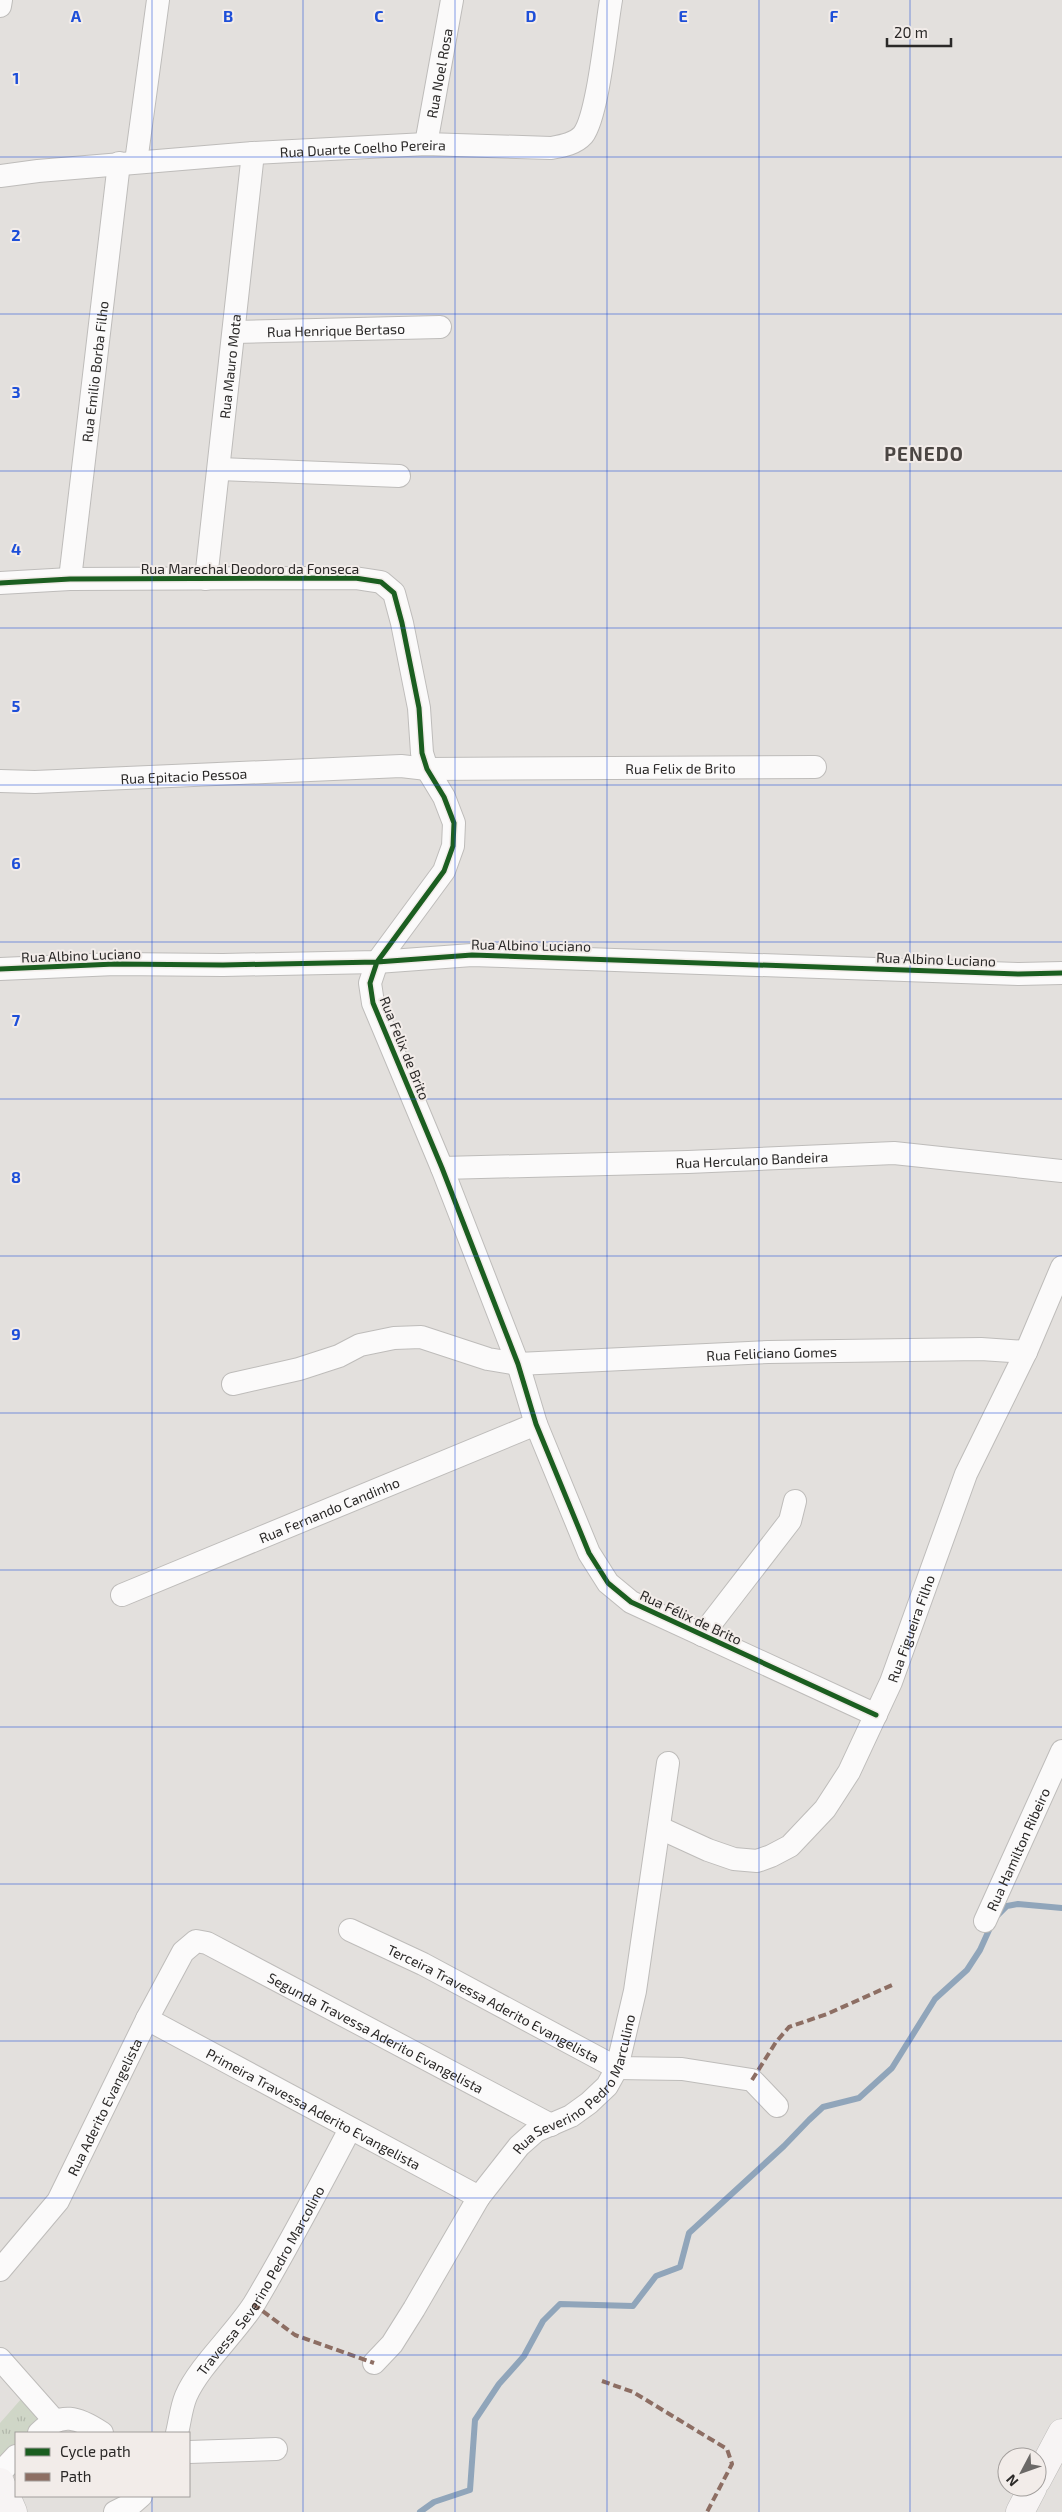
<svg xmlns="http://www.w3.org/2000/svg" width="1062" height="2512" viewBox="0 0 1062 2512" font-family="'Exo 2',sans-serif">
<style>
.park{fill:url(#park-tufts)}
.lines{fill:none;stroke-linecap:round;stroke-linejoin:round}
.stream{stroke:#90a5ba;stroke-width:6}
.street-casing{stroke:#bebcba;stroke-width:24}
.secondary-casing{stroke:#bebcba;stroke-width:29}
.street{stroke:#fbfafa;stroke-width:22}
.secondary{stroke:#f7f4f4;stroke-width:28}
.quiet{stroke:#8d6e63;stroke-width:4;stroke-dasharray:8 4;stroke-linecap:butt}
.cycleway-casing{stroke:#f2ece9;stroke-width:8}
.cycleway{stroke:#1b5e20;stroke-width:5}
.grid{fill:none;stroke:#1d4ed8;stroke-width:1;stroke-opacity:0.55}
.labels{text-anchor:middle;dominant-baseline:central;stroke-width:4;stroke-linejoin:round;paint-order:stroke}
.street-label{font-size:14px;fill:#2b2928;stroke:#f2ece9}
.district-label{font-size:19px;font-weight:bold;letter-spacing:1px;fill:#4b4643;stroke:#f2ece9}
.grid-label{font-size:16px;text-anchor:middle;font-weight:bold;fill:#1d4ed8;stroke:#f2ece9;stroke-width:4;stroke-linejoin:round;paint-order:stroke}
</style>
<defs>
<pattern id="park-tufts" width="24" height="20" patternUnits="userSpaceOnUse" patternTransform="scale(1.25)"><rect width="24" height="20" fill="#cfd6c7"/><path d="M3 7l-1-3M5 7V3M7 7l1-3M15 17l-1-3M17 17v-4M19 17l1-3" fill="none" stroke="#b2b8ab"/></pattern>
</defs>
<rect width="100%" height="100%" fill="#e3e0dd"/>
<path class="park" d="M 22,2398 L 38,2416 L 38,2421 L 30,2433 L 16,2433 L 16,2449 L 0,2460 L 0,2423 Z"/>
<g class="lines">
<path class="stream" d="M 420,2512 L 434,2502 L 470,2490 L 475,2420 L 499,2384 L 524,2356 L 543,2321 L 560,2304 L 633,2306 L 656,2276 L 680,2267 L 689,2233 L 784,2146 L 809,2120 L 823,2107 L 859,2098 L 892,2068 L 935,1999 L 967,1970 L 980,1950 L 994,1919 L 1007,1906 L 1018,1904 L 1062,1908"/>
<g class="street-casing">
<g id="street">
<path d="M 0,6 L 1,0"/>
<path id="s1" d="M 426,144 L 452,0"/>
<path d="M 136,162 L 158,0"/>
<path id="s2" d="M 0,176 L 38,171 L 253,153 L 426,144 L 551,148 C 562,146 575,144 583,135 C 598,116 606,28 611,0"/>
<path id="s3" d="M 234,332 L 440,327"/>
<path d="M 220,469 L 399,476"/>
<path id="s4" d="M 70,579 L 119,163"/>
<path id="s5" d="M 206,579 L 253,153"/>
<path d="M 0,583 L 70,579 L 355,578 L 381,582 L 394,593 L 402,623 L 419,708 L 422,753 L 427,769 L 444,797 L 454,823 L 453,846 L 444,871 L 377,962 L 370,983 L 373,1003 L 442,1168 L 518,1364 L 536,1424 L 589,1553 L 608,1583 L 631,1602 L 876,1715"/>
<path id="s6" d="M 0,781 L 35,782 L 401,766 L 427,769 L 815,767"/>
<path d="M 0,969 L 115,964 L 223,965 L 377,962 L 472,955 L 1019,974 L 1062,973"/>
<path id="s7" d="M 442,1168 L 688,1162 L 894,1153 L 1062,1171"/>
<path id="s8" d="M 233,1384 L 299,1369 L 339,1356 L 360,1345 L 394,1338 L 421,1337 L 488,1359 L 518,1364 L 768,1352 L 981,1349 L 1026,1352"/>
<path id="s9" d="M 122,1595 L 536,1424"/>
<path d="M 702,1635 L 790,1521 L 795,1501"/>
<path id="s10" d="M 660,1828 L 708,1850 L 734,1859 L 757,1861 L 771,1856 L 790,1846 L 825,1809 L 849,1772 L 891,1682 L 966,1474 L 1026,1352 L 1062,1267"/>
<path id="s11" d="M 985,1921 L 1062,1751"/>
<path id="s12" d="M 350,1930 L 423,1964 L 617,2068 L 682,2069 L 752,2080 L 777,2106"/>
<path id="s13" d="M 147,2019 L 479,2197"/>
<path id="s14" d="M 0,2270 L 58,2201 L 147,2019 L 183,1952 L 196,1941 L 207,1943 L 551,2125"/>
<path d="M 0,2359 L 54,2420"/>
<path id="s15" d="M 374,2363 L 392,2344 L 414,2309 L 479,2197 L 519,2146 L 536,2131 L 571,2116 L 589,2103 L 607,2086 L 617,2068 L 635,1991 L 668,1763"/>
<path d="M 39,2433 C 61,2411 78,2417 102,2433"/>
<path id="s16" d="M 177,2433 C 180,2421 181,2408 186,2396 C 199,2366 235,2334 254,2304 C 288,2247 319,2188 350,2129"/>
<path d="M 189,2452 L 276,2449"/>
<path d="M 0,2473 L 16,2456"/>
<path d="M 115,2512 L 133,2503 L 141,2496"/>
</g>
</g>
<g class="secondary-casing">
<path id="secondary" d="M 1037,2480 L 1062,2433
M 0,2482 L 13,2512
M 1020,2512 L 1033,2487"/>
</g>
<use href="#street" class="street"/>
<use href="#secondary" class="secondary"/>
<path class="quiet" d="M 752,2080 L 776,2042 L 789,2027 L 827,2014 L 892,1985
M 253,2304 L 295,2335 L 374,2363
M 602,2381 L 633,2392 L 727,2449 L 732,2464 L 707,2512"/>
<g class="cycleway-casing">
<path id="cycleway" d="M 0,583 L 70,579 L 355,578 L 381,582 L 394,593 L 402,623 L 419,708 L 422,753 L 427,769 L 444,797 L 454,823 L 453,846 L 444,871 L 377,962 L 370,983 L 373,1003 L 442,1168 L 518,1364 L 536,1424 L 589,1553 L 608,1583 L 631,1602 L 876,1715
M 0,969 L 115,964 L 223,965 L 377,962 L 472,955 L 1019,974 L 1062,973"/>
</g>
<use href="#cycleway" class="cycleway"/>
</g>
<path class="grid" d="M 152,0 L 152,2433M 303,0 L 303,2512M 455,0 L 455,2512M 607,0 L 607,2512M 759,0 L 759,2512M 910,0 L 910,2512M 0,157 L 1062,157M 0,314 L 1062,314M 0,471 L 1062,471M 0,628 L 1062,628M 0,785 L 1062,785M 0,942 L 1062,942M 0,1099 L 1062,1099M 0,1256 L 1062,1256M 0,1413 L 1062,1413M 0,1570 L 1062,1570M 0,1727 L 1062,1727M 0,1884 L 1062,1884M 0,2041 L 1062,2041M 0,2198 L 1062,2198M 0,2355 L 1062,2355M 152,2496 L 152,2512"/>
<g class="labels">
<g class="street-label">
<text stroke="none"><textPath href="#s1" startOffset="72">Rua Noel Rosa</textPath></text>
<text stroke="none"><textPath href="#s2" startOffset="364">Rua Duarte Coelho Pereira</textPath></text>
<text stroke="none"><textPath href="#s3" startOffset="102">Rua Henrique Bertaso</textPath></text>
<text stroke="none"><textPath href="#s5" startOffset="214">Rua Mauro Mota</textPath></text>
<text stroke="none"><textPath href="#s4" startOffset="209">Rua Emilio Borba Filho</textPath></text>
<text x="250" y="568">Rua Marechal Deodoro da Fonseca</text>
<text stroke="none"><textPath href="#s6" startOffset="681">Rua Felix de Brito</textPath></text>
<text stroke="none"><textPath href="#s6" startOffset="184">Rua Epitacio Pessoa</textPath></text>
<text transform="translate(531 945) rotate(1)">Rua Albino Luciano</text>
<text transform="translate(81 955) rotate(-2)">Rua Albino Luciano</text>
<text transform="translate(936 959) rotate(2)">Rua Albino Luciano</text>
<text transform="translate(405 1048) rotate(68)">Rua Felix de Brito</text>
<text stroke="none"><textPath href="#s7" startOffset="310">Rua Herculano Bandeira</textPath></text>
<text stroke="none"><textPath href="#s8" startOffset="550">Rua Feliciano Gomes</textPath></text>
<text stroke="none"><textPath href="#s9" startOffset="224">Rua Fernando Candinho</textPath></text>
<text transform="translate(691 1617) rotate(25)">Rua Félix de Brito</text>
<text stroke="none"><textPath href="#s10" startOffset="391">Rua Figueira Filho</textPath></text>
<text stroke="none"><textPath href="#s11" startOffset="79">Rua Hamilton Ribeiro</textPath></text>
<text stroke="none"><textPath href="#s12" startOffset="161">Terceira Travessa Aderito Evangelista</textPath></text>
<text stroke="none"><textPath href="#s14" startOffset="588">Segunda Travessa Aderito Evangelista</textPath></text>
<text stroke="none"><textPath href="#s15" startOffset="350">Rua Severino Pedro Marculino</textPath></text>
<text stroke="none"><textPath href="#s14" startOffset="195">Rua Aderito Evangelista</textPath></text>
<text stroke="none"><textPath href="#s13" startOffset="189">Primeira Travessa Aderito Evangelista</textPath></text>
<text stroke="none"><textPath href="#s16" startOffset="176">Travessa Severino Pedro Marcolino</textPath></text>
</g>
<g class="district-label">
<text x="924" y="453">PENEDO</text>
</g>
</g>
<g class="grid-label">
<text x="76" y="22">A</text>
<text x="228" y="22">B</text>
<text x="379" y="22">C</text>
<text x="531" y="22">D</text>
<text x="683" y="22">E</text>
<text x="834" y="22">F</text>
<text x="16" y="84">1</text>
<text x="16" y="241">2</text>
<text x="16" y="398">3</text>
<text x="16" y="555">4</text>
<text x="16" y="712">5</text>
<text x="16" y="869">6</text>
<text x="16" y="1026">7</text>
<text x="16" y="1183">8</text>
<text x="16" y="1340">9</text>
</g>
<rect x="15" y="2432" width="175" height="65" fill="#f2ece9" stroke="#a29e9c"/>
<rect x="25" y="2448" width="25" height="8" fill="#1b5e20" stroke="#a29e9c"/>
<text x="60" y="2457" font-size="15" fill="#2b2928">Cycle path</text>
<rect x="25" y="2473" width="25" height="8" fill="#8d6e63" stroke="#a29e9c"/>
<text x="60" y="2482" font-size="15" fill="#2b2928">Path</text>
<g transform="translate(1022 2472) rotate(229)"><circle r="24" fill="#f2ece9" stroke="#a29e9c"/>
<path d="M0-4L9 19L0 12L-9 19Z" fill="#6b6967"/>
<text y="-8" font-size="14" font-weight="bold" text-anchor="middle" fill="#2b2928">N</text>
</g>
<path d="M887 38v8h64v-8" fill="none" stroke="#2b2928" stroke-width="2.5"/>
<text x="894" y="38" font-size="15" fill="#2b2928" stroke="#f2ece9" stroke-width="4" paint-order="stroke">20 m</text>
</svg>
